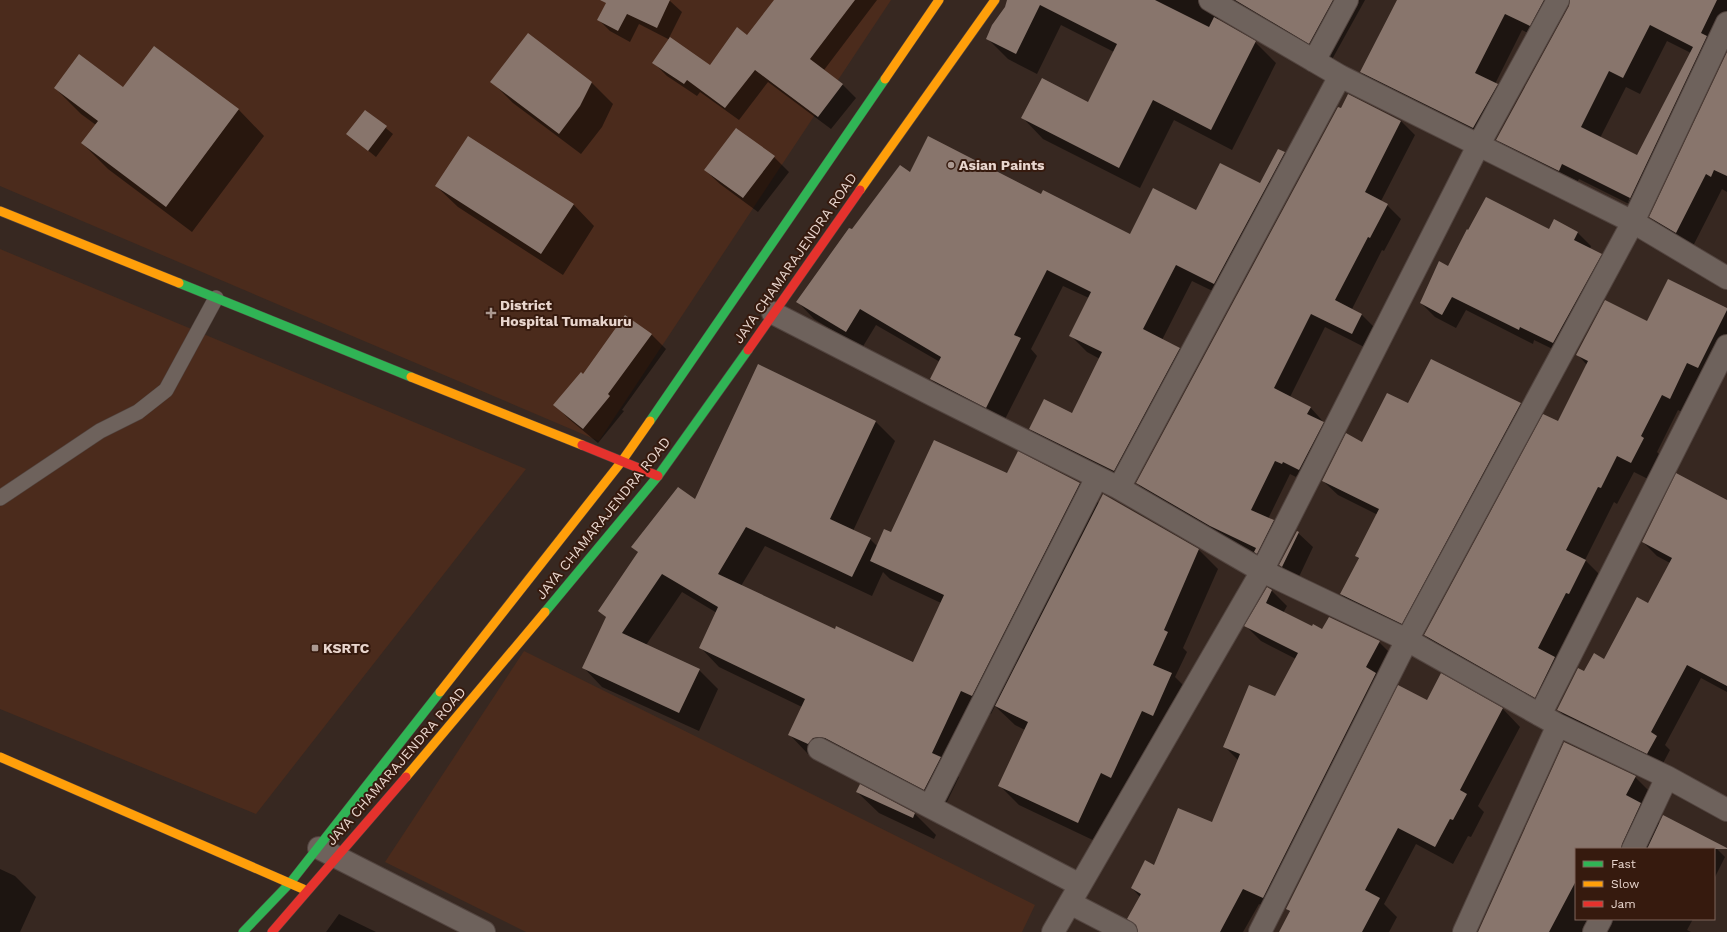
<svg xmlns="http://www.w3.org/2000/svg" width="1727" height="932" viewBox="0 0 1727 932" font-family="'Work Sans',sans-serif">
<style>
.built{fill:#4b2b1c}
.shadow{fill:#0007;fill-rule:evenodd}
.building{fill:#88756c;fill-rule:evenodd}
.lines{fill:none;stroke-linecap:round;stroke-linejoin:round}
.lane-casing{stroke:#52443f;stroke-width:16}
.street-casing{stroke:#52443f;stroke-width:24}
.fast-casing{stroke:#52443f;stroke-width:10}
.slow-casing{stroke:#52443f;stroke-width:10}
.jam-casing{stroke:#52443f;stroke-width:10}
.lane{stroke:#6e625c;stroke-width:15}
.street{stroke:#6e625c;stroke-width:22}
.fast{stroke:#30b455;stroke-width:9}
.slow{stroke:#ff9f0a;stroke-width:9}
.jam{stroke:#e5322d;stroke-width:9}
.poi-dot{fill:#ab9991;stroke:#361a0e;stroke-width:1.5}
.labels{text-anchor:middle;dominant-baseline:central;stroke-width:4;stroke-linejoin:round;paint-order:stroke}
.poi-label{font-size:14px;font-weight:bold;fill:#e9d6ce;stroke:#361a0e;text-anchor:start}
.street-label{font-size:14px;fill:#e9d6ce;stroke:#361a0e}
</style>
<rect width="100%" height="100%" fill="#372821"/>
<path class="built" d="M 0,0 L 891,0 L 599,441 L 0,186 Z
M 0,249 L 526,469 L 256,814 L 0,709 Z
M 524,651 L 1035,905 L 1022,932 L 526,932 L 385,862 Z"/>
<path class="shadow" d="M 608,0 L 670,1 L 682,12 L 669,38 L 710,66 L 748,36 L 775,0 L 877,0 L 824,70 L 843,85 L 856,98 L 831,129 L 768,82 L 739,120 L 700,92 L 697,96 L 667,76 L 654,63 L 670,40 L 639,24 L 630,42 L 610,31 L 598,19 Z
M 1008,0 L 1365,0 L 1330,63 L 1220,14 L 1218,20 L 1255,42 L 1276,63 L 1232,150 L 1174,120 L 1140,188 L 1043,139 L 1023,118 L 1089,103 L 1114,52 L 1061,25 L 1037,74 L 1008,59 L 987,38 L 1006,7 Z
M 1398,0 L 1567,0 L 1564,5 L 1566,8 L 1546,42 L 1522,30 L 1495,84 L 1513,102 L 1490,144 L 1378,88 L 1361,72 Z
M 1601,0 L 1727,0 L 1727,44 L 1644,220 L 1629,204 L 1579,179 L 1575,186 L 1513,156 L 1497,139 ZM 1667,41 L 1691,53 L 1638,157 L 1600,138 L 1626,87 L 1640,94 Z
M 528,35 L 592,83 L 613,104 L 602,127 L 581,154 L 513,103 L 492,82 Z
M 155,47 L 239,110 L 264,136 L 192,232 L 108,169 L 82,143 L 96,125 L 81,114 L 55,88 L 123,89 Z
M 1727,55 L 1727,192 L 1722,189 L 1692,248 L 1667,233 L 1650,217 Z
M 1349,96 L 1401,121 L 1415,135 L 1381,201 L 1387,205 L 1401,219 L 1384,251 L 1382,250 L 1352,309 L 1361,314 L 1375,328 L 1366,348 L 1325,327 L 1290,397 L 1310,407 L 1337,437 L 1314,483 L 1297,475 L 1296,477 L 1290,474 L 1268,519 L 1273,521 L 1287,535 L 1260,556 L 1225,539 L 1151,497 L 1137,483 Z
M 365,111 L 393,134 L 376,157 L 348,134 Z
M 737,129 L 774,157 L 789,172 L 758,212 L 720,184 L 705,170 Z
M 1284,153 L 1301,169 L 1231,300 L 1192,281 L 1162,340 L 1179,349 L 1196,365 L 1130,487 L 1046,445 L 1030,429 L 1072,414 L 1100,359 L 1087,352 L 1070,335 L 1089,298 L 1063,286 L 1031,349 L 1037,356 L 1003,423 L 948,396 L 931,379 L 940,362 L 876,325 L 862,348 L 814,319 L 798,302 L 852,231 L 910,174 L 1042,195 L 1130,235 L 1197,211 L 1261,184 Z
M 436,186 L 573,204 L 594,226 L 563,275 L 458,207 Z
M 1549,230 L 1577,232 L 1591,246 L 1590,249 L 1601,255 L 1615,269 L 1567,356 L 1534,340 L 1533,344 L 1466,310 L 1456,328 L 1435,317 L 1421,303 L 1449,267 L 1469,232 Z
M 1727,309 L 1727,358 L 1686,414 L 1678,410 L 1657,452 L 1660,455 L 1648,479 L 1634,472 L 1617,504 L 1614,502 L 1585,560 L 1602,577 L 1551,713 L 1441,651 L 1425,635 L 1558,423 L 1587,365 L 1577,354 L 1648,323 Z
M 651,334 L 666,349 L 622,410 L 624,411 L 598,443 L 569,419 L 555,405 L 583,375 Z
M 1520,404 L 1535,418 L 1416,637 L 1356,609 L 1341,594 L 1359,559 L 1356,556 L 1378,515 L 1338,495 L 1323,481 L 1363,443 Z
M 876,422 L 895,441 L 853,531 L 870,539 L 877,546 L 892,534 L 1007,475 L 1080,483 L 1099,503 L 1103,495 L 1199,550 L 1218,569 L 1183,648 L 1187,652 L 1175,677 L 1191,693 L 1131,796 L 1121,791 L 1097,842 L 1019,805 L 1000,786 L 1025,730 L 1015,725 L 995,706 L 991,714 L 980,709 L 952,770 L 959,777 L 944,808 L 827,763 L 808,754 L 789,734 L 802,707 L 719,667 L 700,647 L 717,613 L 682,592 L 646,645 L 699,670 L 718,689 L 699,731 L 602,687 L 583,667 L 607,618 L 600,611 L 639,553 L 632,546 L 695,501 ZM 765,546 L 872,596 L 883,572 L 890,579 L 941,603 L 913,664 L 836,630 L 741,586 Z
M 1727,503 L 1727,692 L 1701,678 L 1665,745 L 1670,750 L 1661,767 L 1572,723 L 1558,710 L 1584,673 L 1605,660 L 1648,604 L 1670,563 L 1657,556 L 1643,542 Z
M 1298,533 L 1313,547 L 1297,581 L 1280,565 Z
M 1271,590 L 1287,606 L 1283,613 L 1312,628 L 1379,642 L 1394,657 L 1278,913 L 1259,904 L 1243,932 L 1139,932 L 1138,928 L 1129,919 L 1140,897 L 1132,888 L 1154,866 L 1212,823 L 1239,761 L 1224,746 L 1275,697 L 1296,659 L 1261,641 L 1246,626 Z
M 1441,675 L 1503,709 L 1520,727 L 1478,806 L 1484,812 L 1471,837 L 1468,836 L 1453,864 L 1416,844 L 1384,904 L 1397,917 L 1389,932 L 1288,932 L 1290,912 L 1287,909 L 1427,701 Z
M 1635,777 L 1654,796 L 1647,810 L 1660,823 L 1706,838 L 1725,857 L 1714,879 L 1714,849 L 1576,849 L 1576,919 L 1693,919 L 1687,930 L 1691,932 L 1479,932 Z
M 857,792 L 915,814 L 936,835 L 934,839 L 879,813 Z
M 0,869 L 15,876 L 36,897 L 20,932 L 0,932 Z
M 339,914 L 376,932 L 326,932 Z"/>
<path class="building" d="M 600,0 L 670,0 L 657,28 L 627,14 L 618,31 L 597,20 L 606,3 Z
M 774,0 L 855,0 L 810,59 L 843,84 L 818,117 L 755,70 L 725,108 L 687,80 L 684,84 L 652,63 L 670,37 L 710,65 L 737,27 L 747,35 Z
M 1007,0 L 1155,0 L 1209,27 L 1214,17 L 1256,41 L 1211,130 L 1153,100 L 1119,168 L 1021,118 L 1042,78 L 1088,102 L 1117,44 L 1040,5 L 1016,54 L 986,39 L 992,25 L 1005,7 Z
M 1235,0 L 1333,0 L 1309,44 Z
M 1397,0 L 1544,0 L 1530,26 L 1505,14 L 1475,73 L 1498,84 L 1473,128 L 1360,72 Z
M 1570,0 L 1717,0 L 1701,33 L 1707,36 L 1627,205 L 1630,198 L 1562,164 L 1559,171 L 1496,140 L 1569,6 ZM 1650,25 L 1693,47 L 1637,155 L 1581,127 L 1609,71 L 1623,78 Z
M 528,33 L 592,82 L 580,106 L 559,134 L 490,82 Z
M 154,46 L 239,109 L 166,207 L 81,143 L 98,121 L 54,88 L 79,54 L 123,87 Z
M 1727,52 L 1727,176 L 1714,170 L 1711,177 L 1706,174 L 1676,233 L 1649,217 Z
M 1348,94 L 1401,121 L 1365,192 L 1388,204 L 1370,238 L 1368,237 L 1335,300 L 1362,314 L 1352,334 L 1311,314 L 1274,388 L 1311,407 L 1307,414 L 1324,422 L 1299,470 L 1283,462 L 1282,464 L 1275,461 L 1251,510 L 1274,520 L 1257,554 L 1254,552 L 1256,548 L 1210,526 L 1136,483 L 1338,107 L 1341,108 Z
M 365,110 L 387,126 L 368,151 L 346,134 Z
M 736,128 L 775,156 L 743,198 L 704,170 Z
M 468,136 L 574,204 L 541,254 L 435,186 Z
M 928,136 L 1041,194 L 1043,190 L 1130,234 L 1153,188 L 1196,210 L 1220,163 L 1260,183 L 1278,149 L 1285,152 L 1214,284 L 1176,265 L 1143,329 L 1180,348 L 1114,471 L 1029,429 L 1044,399 L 1072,413 L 1102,352 L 1069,336 L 1091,292 L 1047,270 L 1014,335 L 1021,338 L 986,408 L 930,379 L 941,357 L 860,309 L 846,332 L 796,302 L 849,228 L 852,229 L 900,165 L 910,172 Z
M 1486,197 L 1549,229 L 1554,219 L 1578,232 L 1574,240 L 1602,254 L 1553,343 L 1520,327 L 1519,330 L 1452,297 L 1442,315 L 1420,303 L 1439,261 L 1448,266 L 1467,229 L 1468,230 Z
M 1668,279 L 1727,308 L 1727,310 L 1698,368 L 1687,363 L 1670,399 L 1662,395 L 1641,436 L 1644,438 L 1631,463 L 1617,456 L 1601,488 L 1598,487 L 1566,550 L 1586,560 L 1569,594 L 1566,593 L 1538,648 L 1555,657 L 1535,698 L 1424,635 L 1543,414 L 1558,421 L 1588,361 L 1576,355 L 1605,300 L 1647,321 Z
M 625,315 L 652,334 L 608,394 L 610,396 L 583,429 L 553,405 L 581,372 L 583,374 Z
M 1431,359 L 1521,403 L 1402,624 L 1340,594 L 1359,558 L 1355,556 L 1379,509 L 1322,481 L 1346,433 L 1362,442 L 1387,393 L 1408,403 Z
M 758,364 L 876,421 L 830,519 L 871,538 L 852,577 L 746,527 L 718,574 L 835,629 L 836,626 L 913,662 L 944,595 L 870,561 L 884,529 L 891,532 L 934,440 L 1007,473 L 1018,451 L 1080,483 L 972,696 L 961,691 L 932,753 L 941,757 L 924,790 L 825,738 L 819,737 L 813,738 L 808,744 L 788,735 L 805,699 L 699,648 L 718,607 L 662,574 L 622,633 L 700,669 L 679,713 L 582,668 L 606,617 L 598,611 L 638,552 L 631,547 L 678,487 L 695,499 Z
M 1676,473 L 1727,500 L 1727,686 L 1687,665 L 1651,732 L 1657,736 L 1647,754 L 1557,710 L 1578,668 L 1584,671 L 1594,653 L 1604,659 L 1637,597 L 1648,603 L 1672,558 L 1642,542 Z
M 1103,494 L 1199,549 L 1164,630 L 1168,632 L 1153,665 L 1172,673 L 1153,716 L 1142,711 L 1111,778 L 1101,773 L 1078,823 L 998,786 L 1028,722 L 995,706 Z
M 1297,531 L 1299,532 L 1282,567 L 1279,565 Z
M 1267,587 L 1272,590 L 1266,603 L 1312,626 L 1313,624 L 1322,629 L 1329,617 L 1380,641 L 1366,667 L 1376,673 L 1263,898 L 1243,889 L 1220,932 L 1138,932 L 1136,925 L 1127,919 L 1141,894 L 1131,888 L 1145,860 L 1154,865 L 1178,808 L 1212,822 L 1240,754 L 1223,747 L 1249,685 L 1275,696 L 1298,653 L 1244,626 Z
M 1441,673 L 1503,708 L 1460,790 L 1467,794 L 1453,820 L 1450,819 L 1435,847 L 1398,828 L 1365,890 L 1380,898 L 1362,932 L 1279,932 L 1290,911 L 1286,909 L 1398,685 L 1427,700 Z
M 1564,742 L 1636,776 L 1626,795 L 1641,803 L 1622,844 L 1621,849 L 1576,849 L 1576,881 L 1549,932 L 1478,932 Z
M 860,784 L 915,813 L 913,818 L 856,792 Z
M 1663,815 L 1727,848 L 1727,849 L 1647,849 Z"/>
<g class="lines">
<g class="lane-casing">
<path id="lane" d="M 0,498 L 100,431 L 138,412 L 166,390 L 216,298"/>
</g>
<g class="street-casing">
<path id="street" d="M 1210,0 L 1340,76 L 1633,222 L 1727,278
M 1314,61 L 1347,0
M 773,313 L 933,395 L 1119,488 L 1262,571 L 1407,640 L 1558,725 L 1667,777 L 1727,810
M 1119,488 L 1340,76
M 1540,715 L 1727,346
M 819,749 L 1080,885
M 930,806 L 1097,477
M 319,848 L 484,932
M 1633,849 L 1667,777
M 1070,903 L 1126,932
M 1053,932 L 1262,571 L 1478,146 L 1558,0
M 1260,932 L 1407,640 L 1633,222 L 1727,23
M 1464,932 L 1558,725
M 1594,932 L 1601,919"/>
</g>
<g class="fast-casing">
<path id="fast" d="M 179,283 L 411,377
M 650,421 L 885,79
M 545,612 L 658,476 L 748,350
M 243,932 L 290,883 L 440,692"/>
</g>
<g class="slow-casing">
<path id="slow" d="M 885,79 L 939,0
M 860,190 L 995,0
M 0,211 L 179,283
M 411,377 L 582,445
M 440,692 L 622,461 L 650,421
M 0,757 L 303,889
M 406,777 L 545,612"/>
</g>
<g class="jam-casing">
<path id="jam" d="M 748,350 L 860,190
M 582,445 L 658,476
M 272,932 L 406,777"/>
</g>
<use href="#lane" class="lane"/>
<use href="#street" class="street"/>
<use href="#fast" class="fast"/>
<use href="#slow" class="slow"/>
<use href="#jam" class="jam"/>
</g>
<g class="poi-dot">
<circle cx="951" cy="165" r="4"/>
<path d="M489 307h4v4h4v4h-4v4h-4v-4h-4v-4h4z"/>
<rect x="311" y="644" width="8" height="8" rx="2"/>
</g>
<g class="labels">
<g class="poi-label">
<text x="959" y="165">Asian Paints</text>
<text x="500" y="305">District<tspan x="500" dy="16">Hospital Tumakuru</tspan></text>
<text x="323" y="648">KSRTC</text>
</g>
<g class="street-label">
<text transform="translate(795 258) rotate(-55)">JAYA CHAMARAJENDRA ROAD</text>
<text transform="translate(603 518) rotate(-51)">JAYA CHAMARAJENDRA ROAD</text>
<text transform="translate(396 766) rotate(-49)">JAYA CHAMARAJENDRA ROAD</text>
</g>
</g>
<rect x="1575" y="848" width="140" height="72" fill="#361a0e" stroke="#7e655b"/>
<rect x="1583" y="861" width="20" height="6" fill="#30b455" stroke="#7e655b"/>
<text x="1611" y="868" font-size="12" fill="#e9d6ce">Fast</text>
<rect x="1583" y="881" width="20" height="6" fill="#ff9f0a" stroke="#7e655b"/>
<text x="1611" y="888" font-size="12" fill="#e9d6ce">Slow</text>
<rect x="1583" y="901" width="20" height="6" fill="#e5322d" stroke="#7e655b"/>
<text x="1611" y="908" font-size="12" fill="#e9d6ce">Jam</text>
</svg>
